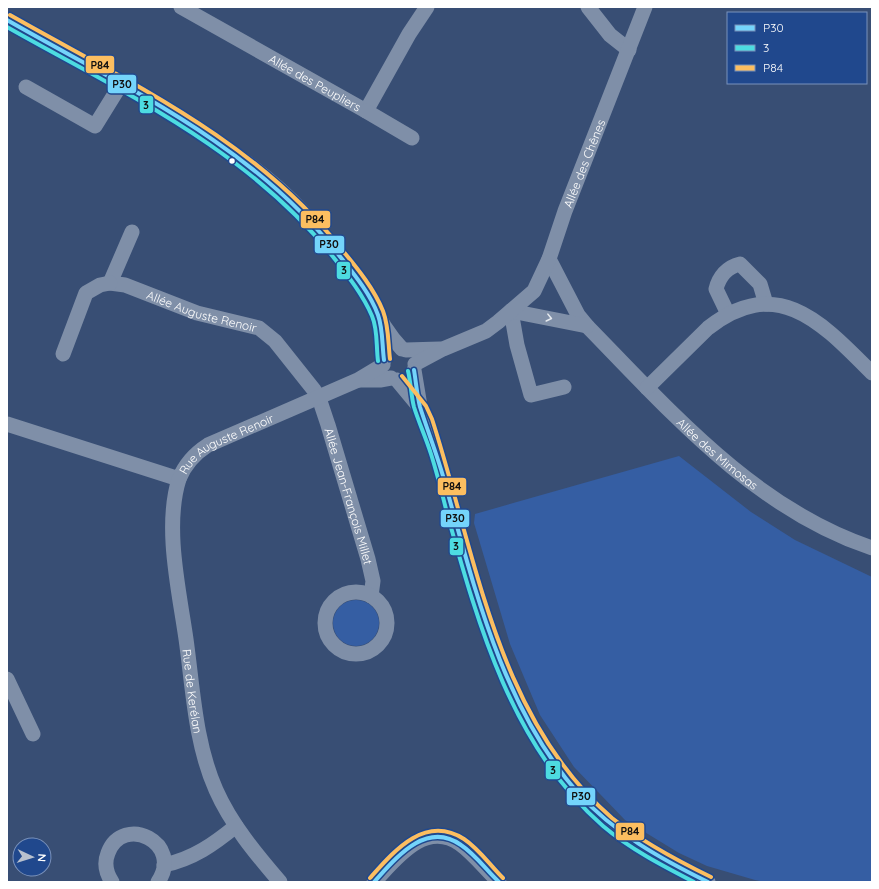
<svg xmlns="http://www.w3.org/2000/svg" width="879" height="889" viewBox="0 0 879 889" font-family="Quicksand,sans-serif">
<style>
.green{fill:#355ea3}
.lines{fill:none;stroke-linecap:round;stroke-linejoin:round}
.minor{stroke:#7f8fa8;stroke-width:15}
.bus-1-casing{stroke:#20488d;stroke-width:7}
.bus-2-casing{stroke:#20488d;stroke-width:7}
.bus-3-casing{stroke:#20488d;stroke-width:7}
.bus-1{stroke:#74d4fb;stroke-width:4}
.bus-2{stroke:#4ddce1;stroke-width:4}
.bus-3{stroke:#fcbe60;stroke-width:4}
.oneway{stroke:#e5e9ee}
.bus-dot{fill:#fff;stroke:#20488d;stroke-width:1.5}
.labels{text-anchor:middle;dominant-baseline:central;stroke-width:3.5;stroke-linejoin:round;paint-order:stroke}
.street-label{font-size:12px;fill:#fff;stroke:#20488d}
.line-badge{stroke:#20488d;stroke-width:1.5}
.pale-badge-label{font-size:11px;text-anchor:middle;font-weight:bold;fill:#111}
</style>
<rect width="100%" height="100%" fill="#384e74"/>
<path class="green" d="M 679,456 L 751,512 L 795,540 L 872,577 L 872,882 L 766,882 L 755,880 L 707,866 L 679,853 L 625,820 L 574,767 L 540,715 L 510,644 L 474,523 L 475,514 Z
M333 623a23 23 0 1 1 46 0a23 23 0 1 1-46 0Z"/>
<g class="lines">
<g class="minor">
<path id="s1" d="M 181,7 L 366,111 L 409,34 L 427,7"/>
<path d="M 588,7 L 610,35 L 629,50"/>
<path d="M 7,20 C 65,54 125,85 183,121 C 226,147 269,175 303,212 C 324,235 345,259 361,285 C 375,309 383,329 402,349"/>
<path d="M 26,87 L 95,126 L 121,84"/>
<path d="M 366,111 L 412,138"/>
<path id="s2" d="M 132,232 L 110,283 L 125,285 L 197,313 L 259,328 L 275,341 L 314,390 L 319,398 L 328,425 L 368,559 L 373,581 L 371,596"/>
<path id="s3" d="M 549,259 L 578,315 L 587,326 C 671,412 755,509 872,548"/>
<path d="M 511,311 L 517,345 L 531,395 L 564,387"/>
<path d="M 511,311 L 587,326"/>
<path d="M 728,314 L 716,289 C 719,277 727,267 740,264 L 760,284 L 766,304"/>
<path d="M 380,322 L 384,360"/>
<path d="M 406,350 L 440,349"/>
<path d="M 63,354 L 86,293 L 100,285 L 110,283"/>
<path id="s4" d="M 415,364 L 443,349 L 486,331 L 498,322 L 534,291 L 549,259 L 565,211 L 645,7"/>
<path d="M 414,370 L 420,406"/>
<path d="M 359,380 L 380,380 L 391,378"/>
<path d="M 397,380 L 421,409 L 426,421 C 474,558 489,721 607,821 C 636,846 673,865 708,882"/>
<path d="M 647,388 L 708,328 C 778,273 823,324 872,373"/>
<path id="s5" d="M 7,424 L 179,479 C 185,464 194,454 208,445 L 358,380 L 383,365"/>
<path id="s6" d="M 179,479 C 164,527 179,590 186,639 C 193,689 195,743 216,790 C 231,824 256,854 280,882"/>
<circle cx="356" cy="623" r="31"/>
<path d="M 7,679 L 33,734"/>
<path d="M 164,865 C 193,859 214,844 236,826"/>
<path d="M 112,882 C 106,873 104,863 108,853 C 123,813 184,843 158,882"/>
<path d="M 374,882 C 395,860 425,819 460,844 C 474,854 486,870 499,882"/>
</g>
<g class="bus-1-casing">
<path id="bus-1" d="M 7,20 C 126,88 252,144 338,254 C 353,273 370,293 378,315 C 383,329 382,345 384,360
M 414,370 C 416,382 417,395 420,407 C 428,432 438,457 445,483 C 475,590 503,708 578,793 C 614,833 661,859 708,882
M 374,882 C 396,858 426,820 461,845 C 476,855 486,870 499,882"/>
</g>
<g class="bus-2-casing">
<path id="bus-2" d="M 7,27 C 124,93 249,150 334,258 C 348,276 363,295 372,316 C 378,330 376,346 378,361
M 408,371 C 411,383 411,396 414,407 C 419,423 426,438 431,454 C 437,473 442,493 447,513 C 478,624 512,747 603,826 C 630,849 663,866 694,882"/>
</g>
<g class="bus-3-casing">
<path id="bus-3" d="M 10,15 C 130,83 256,140 343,251 C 358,269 374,289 383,311 C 389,327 388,343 390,359
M 402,376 L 426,406 L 432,419 C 476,555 497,719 612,818 C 642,842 676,860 711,877
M 370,878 C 394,851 425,814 464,839 C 479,849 490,865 503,878"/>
</g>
<use href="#bus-1" class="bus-1"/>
<use href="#bus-2" class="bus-2"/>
<use href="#bus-3" class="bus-3"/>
</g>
<defs><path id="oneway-chevron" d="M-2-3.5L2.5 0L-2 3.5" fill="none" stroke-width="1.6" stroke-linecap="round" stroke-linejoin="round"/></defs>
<use class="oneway" href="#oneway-chevron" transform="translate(549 318) rotate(14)"/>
<circle class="bus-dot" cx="232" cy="161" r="3.5"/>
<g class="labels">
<g class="street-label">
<text stroke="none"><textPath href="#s1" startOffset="154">Allée des Peupliers</textPath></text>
<text stroke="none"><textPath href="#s4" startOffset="278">Allée des Chênes</textPath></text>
<text stroke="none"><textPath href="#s2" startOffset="152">Allée Auguste Renoir</textPath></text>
<text stroke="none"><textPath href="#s5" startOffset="242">Rue Auguste Renoir</textPath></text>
<text stroke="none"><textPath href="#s3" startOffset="260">Allée des Mimosas</textPath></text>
<text stroke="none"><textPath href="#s2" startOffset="407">Allée Jean-François Millet</textPath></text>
<text stroke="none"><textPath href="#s6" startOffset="214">Rue de Kerélan</textPath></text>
</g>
</g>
<g class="line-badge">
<rect x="85" y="55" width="30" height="19" rx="4" fill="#fcbe60"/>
<rect x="107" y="74" width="30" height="20" rx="4" fill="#74d4fb"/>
<rect x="139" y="95" width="15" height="19" rx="4" fill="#4ddce1"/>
<rect x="300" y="210" width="31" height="19" rx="4" fill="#fcbe60"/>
<rect x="314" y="235" width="31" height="19" rx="4" fill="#74d4fb"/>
<rect x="336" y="261" width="15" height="19" rx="4" fill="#4ddce1"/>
<rect x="437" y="477" width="30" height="19" rx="4" fill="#fcbe60"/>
<rect x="440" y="509" width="30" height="19" rx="4" fill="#74d4fb"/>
<rect x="449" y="537" width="15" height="19" rx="4" fill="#4ddce1"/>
<rect x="545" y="760" width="16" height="20" rx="4" fill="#4ddce1"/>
<rect x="566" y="787" width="30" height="19" rx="4" fill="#74d4fb"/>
<rect x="615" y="822" width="30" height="19" rx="4" fill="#fcbe60"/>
</g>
<g class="pale-badge-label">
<text x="100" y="69">P84</text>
<text x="122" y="88">P30</text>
<text x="146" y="109">3</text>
<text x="315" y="223">P84</text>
<text x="329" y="248">P30</text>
<text x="344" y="274">3</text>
<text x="452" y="490">P84</text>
<text x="455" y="522">P30</text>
<text x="456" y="550">3</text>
<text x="553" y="774">3</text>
<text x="581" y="800">P30</text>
<text x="630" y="835">P84</text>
</g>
<rect width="879" height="889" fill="none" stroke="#ffffff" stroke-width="16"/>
<rect x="727" y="12" width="140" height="72" fill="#20488d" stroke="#7991bb"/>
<rect x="735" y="25" width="20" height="6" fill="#74d4fb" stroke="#7991bb"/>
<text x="763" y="32" font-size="12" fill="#ffffff">P30</text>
<rect x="735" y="45" width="20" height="6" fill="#4ddce1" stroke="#7991bb"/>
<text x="763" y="52" font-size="12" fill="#ffffff">3</text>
<rect x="735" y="65" width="20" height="6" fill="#fcbe60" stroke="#7991bb"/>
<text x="763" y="72" font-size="12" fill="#ffffff">P84</text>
<g transform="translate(32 857) rotate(94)"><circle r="19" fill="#20488d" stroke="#7991bb"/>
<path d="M0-3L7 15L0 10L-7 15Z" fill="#b9c1ce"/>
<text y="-6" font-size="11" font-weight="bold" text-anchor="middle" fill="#ffffff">N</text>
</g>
</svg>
